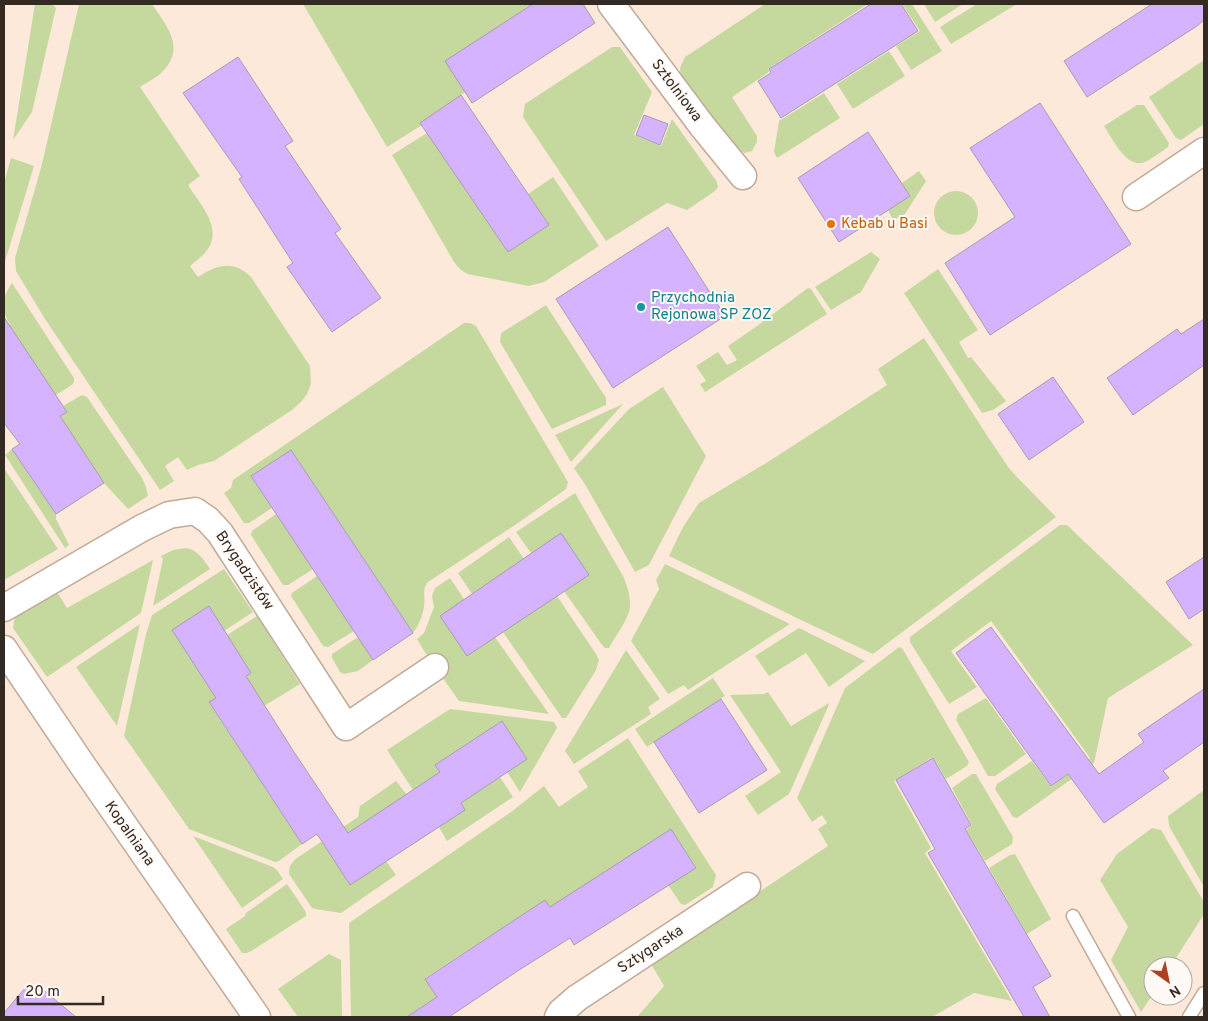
<svg xmlns="http://www.w3.org/2000/svg" width="1208" height="1021" viewBox="0 0 1208 1021" font-family="Overpass,sans-serif">
<style>
.green{fill:#c5d99f}
.building{fill:#d5b3ff;stroke:#a69bb3}
.lines{fill:none;stroke-linecap:round;stroke-linejoin:round}
.lane-casing{stroke:#c1aa98;stroke-width:15}
.street-casing{stroke:#c1aa98;stroke-width:29}
.lane{stroke:#fff;stroke-width:12}
.street{stroke:#fff;stroke-width:26}
.food-dot{fill:#e8710a;stroke:#fef9f5;stroke-width:2}
.culture-dot{fill:#0f9aa8;stroke:#fef9f5;stroke-width:2}
.labels{text-anchor:middle;dominant-baseline:central;stroke-width:4;stroke-linejoin:round;paint-order:stroke}
.street-label{font-size:15px;fill:#332a23;stroke:#fef9f5}
.food-label{font-size:15px;fill:#c56008;stroke:#fef9f5;text-anchor:start}
.culture-label{font-size:15px;fill:#0d838f;stroke:#fef9f5;text-anchor:start}
</style>
<rect width="100%" height="100%" fill="#fce9da"/>
<path class="green" d="M 35,4 L 52,4 L 56,8 L 32,112 L 13,140 Z
M 79,4 L 152,4 C 166,25 186,47 163,71 C 157,78 147,82 140,87 L 200,176 L 188,185 C 201,206 225,229 205,253 C 201,258 195,261 190,266 L 198,277 C 216,265 234,259 251,277 L 310,366 L 311,384 L 307,394 L 301,402 L 292,410 L 214,461 L 198,465 L 187,470 L 178,457 L 165,466 L 174,481 L 160,490 L 45,319 L 16,271 L 15,258 L 41,168 Z
M 303,4 L 533,4 L 446,61 L 465,92 L 420,123 L 422,125 L 387,147 Z
M 765,4 L 868,4 L 768,69 L 769,72 L 732,97 L 757,136 L 757,142 L 752,151 L 745,153 L 738,150 L 681,77 L 680,68 L 685,57 Z
M 902,4 L 912,4 L 942,51 L 911,70 L 896,46 L 920,31 Z
M 924,4 L 963,4 L 935,22 Z
M 977,4 L 1017,4 L 951,44 L 940,27 Z
M 612,47 L 620,47 L 652,92 L 634,135 L 661,146 L 672,119 L 717,182 L 718,187 L 715,191 L 687,210 L 667,203 L 606,241 L 523,117 L 525,104 Z
M 889,51 L 905,76 L 853,109 L 837,84 Z
M 1204,60 L 1204,124 L 1181,140 L 1176,138 L 1149,97 Z
M 824,93 L 840,118 L 777,158 L 774,152 L 779,121 Z
M 1137,105 L 1144,105 L 1169,143 L 1168,147 C 1161,152 1153,158 1145,162 C 1127,170 1112,138 1104,126 Z
M 427,133 L 508,252 L 549,225 L 528,194 L 553,177 L 599,246 L 544,282 L 529,286 L 467,274 L 460,269 L 454,262 L 392,155 Z
M 11,158 L 34,166 L 4,265 L 4,183 Z
M 919,171 L 926,181 L 905,214 L 893,220 L 888,210 L 910,196 L 902,183 Z
M934 213a22 22 0 1 1 44 0a22 22 0 1 1-44 0Z
M 871,252 L 880,259 L 861,292 L 831,310 L 815,287 Z
M 938,269 L 978,330 L 959,342 L 968,358 L 971,357 L 1006,401 L 993,410 L 982,413 L 904,293 Z
M 12,283 L 74,378 L 74,382 L 72,385 L 56,395 L 12,329 L 4,335 L 4,329 L 10,324 C 0,309 2,298 12,283 Z
M 808,288 L 811,289 L 827,314 L 705,392 L 700,384 L 706,381 L 696,366 L 718,352 L 727,365 L 737,360 L 728,346 L 757,326 Z
M 546,305 L 606,398 L 606,405 L 552,429 L 500,342 L 501,333 Z
M 464,323 L 470,323 L 476,326 L 568,482 L 566,489 L 518,523 L 428,582 C 421,590 426,597 424,606 C 423,615 419,625 413,633 L 291,450 L 251,476 L 272,508 L 249,523 L 244,523 L 224,493 L 231,488 L 233,480 Z
M 924,338 L 988,437 L 1009,468 L 1017,477 L 1056,517 L 873,654 L 801,620 L 669,556 L 683,527 L 699,503 L 771,460 L 887,385 L 878,369 Z
M 663,387 L 706,456 L 649,565 L 635,572 L 586,486 L 574,468 L 629,409 Z
M 82,395 L 87,397 L 142,478 L 146,487 L 148,496 L 128,509 L 104,483 L 60,416 L 67,412 L 63,406 Z
M 623,404 L 571,462 L 555,435 Z
M 12,449 L 56,514 L 56,519 L 69,545 L 65,548 L 5,455 Z
M 4,468 L 58,549 L 4,580 Z
M 575,493 L 623,576 C 627,585 630,595 630,604 C 631,617 615,636 609,648 L 605,648 L 602,645 L 564,591 L 561,534 L 531,553 L 516,532 Z
M 276,514 L 313,569 L 288,585 L 283,585 L 251,535 L 252,531 Z
M 1060,525 L 1067,525 L 1193,645 L 1108,698 L 1094,763 L 1017,818 L 1013,817 L 995,789 L 997,784 L 1032,761 L 1051,787 L 1090,758 L 991,621 L 951,651 L 977,687 L 949,704 L 910,642 L 910,637 Z
M 509,537 L 524,559 L 472,594 L 458,573 Z
M 186,548 C 198,550 204,560 210,569 L 153,606 L 163,559 L 161,556 L 173,550 Z
M 153,560 L 141,613 L 47,677 L 13,628 L 14,621 L 17,615 L 57,592 L 67,608 Z
M 665,564 L 790,624 L 688,690 L 684,685 L 668,694 L 631,641 L 659,589 L 656,580 Z
M 224,569 L 253,612 L 224,631 L 209,606 L 172,630 L 216,698 L 209,703 L 302,844 L 279,861 L 275,862 L 189,829 L 124,736 L 146,634 L 152,615 Z
M 317,576 L 354,631 L 328,647 L 323,646 L 291,596 L 292,593 Z
M 450,578 L 464,599 L 495,637 L 549,714 L 459,701 L 426,654 L 417,639 L 424,633 L 434,607 L 432,596 L 435,588 Z
M 557,596 L 596,654 L 599,660 L 596,670 L 566,718 L 562,718 L 503,632 Z
M 257,616 L 300,684 L 264,706 L 246,676 L 251,673 L 227,635 Z
M 140,624 L 117,726 L 76,667 Z
M 799,628 L 865,661 L 829,687 L 806,653 L 769,676 L 755,656 Z
M 358,637 L 373,660 L 358,671 L 344,674 L 340,672 L 332,658 L 332,654 Z
M 899,647 L 902,648 L 969,762 L 967,766 L 946,779 L 933,757 L 894,781 L 931,848 L 925,853 L 1012,1001 L 974,993 L 932,1017 L 637,1017 L 664,986 L 651,964 L 828,846 L 818,829 L 827,823 L 822,815 L 812,822 L 797,798 L 845,688 Z
M 626,650 L 660,699 L 648,707 L 651,714 L 574,764 L 565,751 Z
M 713,678 L 725,696 L 647,747 L 635,729 Z
M 768,692 L 791,726 L 829,703 L 828,707 L 789,794 L 758,815 L 745,796 L 781,772 L 730,695 L 764,694 Z
M 986,698 L 1026,754 L 995,776 L 988,776 L 956,720 L 958,714 Z
M 450,709 L 554,722 L 557,728 L 520,792 L 507,772 L 527,759 L 502,721 L 435,765 L 440,772 L 413,790 L 387,750 Z
M 628,738 L 716,875 L 713,887 L 685,905 L 681,904 L 668,885 L 696,867 L 671,829 L 550,907 L 545,900 L 425,978 L 437,997 L 407,1017 L 351,1017 L 349,923 L 511,812 L 544,786 L 559,807 L 588,787 L 578,771 Z
M 972,774 L 976,774 L 1013,837 L 1012,844 L 985,861 L 966,830 L 972,825 L 952,788 Z
M 500,777 L 513,797 L 447,841 L 439,827 L 465,810 L 461,803 Z
M 396,781 L 407,795 L 326,848 L 350,885 L 386,861 L 396,875 L 341,913 L 315,909 L 312,908 L 289,874 C 289,866 291,863 297,858 L 358,817 L 360,806 Z
M 1204,790 L 1204,887 L 1169,826 L 1168,816 Z
M 1152,828 L 1161,830 L 1204,902 L 1204,914 L 1171,966 L 1153,966 L 1153,994 L 1141,1012 L 1111,960 L 1128,927 L 1100,880 L 1117,854 Z
M 193,836 L 273,867 L 277,870 L 283,879 L 242,908 Z
M 1015,854 L 1051,919 L 1027,934 L 989,868 L 1010,855 Z
M 287,884 L 306,912 L 306,916 L 253,950 L 247,953 L 242,953 L 226,929 L 245,916 L 246,913 Z
M 329,954 L 341,960 L 342,1017 L 298,1017 L 278,989 Z"/>
<path class="building" d="M 533,4 L 583,4 L 595,23 L 472,103 L 445,61 Z
M 871,4 L 901,4 L 918,31 L 781,118 L 758,81 L 771,73 L 769,69 Z
M 1152,4 L 1204,4 L 1204,20 L 1197,26 L 1087,97 L 1064,61 Z
M 238,57 L 293,141 L 285,146 L 341,229 L 335,233 L 381,298 L 332,332 L 287,267 L 293,263 L 239,179 L 242,177 L 183,93 Z
M 461,95 L 549,225 L 508,252 L 420,123 Z
M 1040,103 L 1131,244 L 990,335 L 945,263 L 1015,217 L 970,148 Z
M 644,115 L 668,124 L 660,145 L 636,135 Z
M 868,132 L 910,196 L 839,242 L 798,178 Z
M 668,227 L 725,316 L 613,388 L 556,299 Z
M 4,317 L 67,412 L 60,416 L 104,483 L 56,514 L 12,449 L 20,444 L 4,423 Z
M 1204,319 L 1204,365 L 1133,415 L 1107,378 L 1177,329 L 1181,334 Z
M 1053,377 L 1084,422 L 1029,460 L 998,414 Z
M 291,450 L 413,633 L 373,660 L 251,476 Z
M 561,533 L 589,575 L 467,656 L 440,616 Z
M 1204,557 L 1204,609 L 1189,619 L 1166,582 Z
M 209,606 L 251,673 L 246,676 L 292,749 L 348,833 L 440,772 L 435,765 L 502,721 L 527,759 L 461,803 L 465,810 L 350,885 L 317,834 L 302,844 L 209,702 L 216,698 L 172,630 Z
M 991,627 L 1099,774 L 1144,742 L 1138,734 L 1204,689 L 1204,742 L 1163,771 L 1169,778 L 1104,823 L 1068,774 L 1051,786 L 956,653 Z
M 721,699 L 767,770 L 699,813 L 654,742 Z
M 933,758 L 971,825 L 965,829 L 1051,976 L 1033,987 L 1050,1017 L 1024,1017 L 928,853 L 935,849 L 896,780 Z
M 671,829 L 696,868 L 574,945 L 570,938 L 519,970 L 449,1017 L 407,1017 L 437,997 L 425,979 L 545,900 L 550,907 Z
M 25,988 L 36,997 L 42,989 L 76,1017 L 4,1017 L 4,1013 Z"/>
<g class="lines">
<g class="lane-casing">
<path id="lane" d="M 1073,916 L 1129,1017
M 1189,1017 L 1204,993"/>
</g>
<g class="street-casing">
<path id="street" d="M 611,4 L 703,127 L 743,176
M 1136,197 L 1204,151
M 4,608 L 142,528 L 169,515 L 195,511 L 208,520 L 220,533 L 346,727 L 435,667
M 4,649 L 83,766 L 257,1017
M 558,1017 L 561,1012 L 577,998 L 747,886"/>
</g>
<use href="#lane" class="lane"/>
<use href="#street" class="street"/>
</g>
<circle class="food-dot" cx="831" cy="224" r="5"/>
<circle class="culture-dot" cx="641" cy="307" r="5"/>
<g class="labels">
<g class="street-label">
<text transform="translate(676 91) rotate(53)">Sztolniowa</text>
<text transform="translate(244 571) rotate(56)">Brygadzistów</text>
<text transform="translate(129 834) rotate(55)">Kopalniana</text>
<text transform="translate(651 950) rotate(-33)">Sztygarska</text>
</g>
<g class="food-label">
<text x="841" y="224">Kebab u Basi</text>
</g>
<g class="culture-label">
<text x="651" y="298">Przychodnia<tspan x="651" dy="17">Rejonowa SP ZOZ</tspan></text>
</g>
</g>
<rect width="1208" height="1021" fill="none" stroke="#332a23" stroke-width="10"/>
<g transform="translate(1168 981) rotate(147)"><circle r="24" fill="#fef9f5" stroke="#ada6a1"/>
<path d="M0-4L9 19L0 12L-9 19Z" fill="#aa4221"/>
<text y="-8" font-size="14" font-weight="bold" text-anchor="middle" fill="#332a23">N</text>
</g>
<path d="M18 996v8h85v-8" fill="none" stroke="#332a23" stroke-width="2.5"/>
<text x="25" y="996" font-size="15" fill="#332a23" stroke="#fef9f5" stroke-width="4" paint-order="stroke">20 m</text>
</svg>
